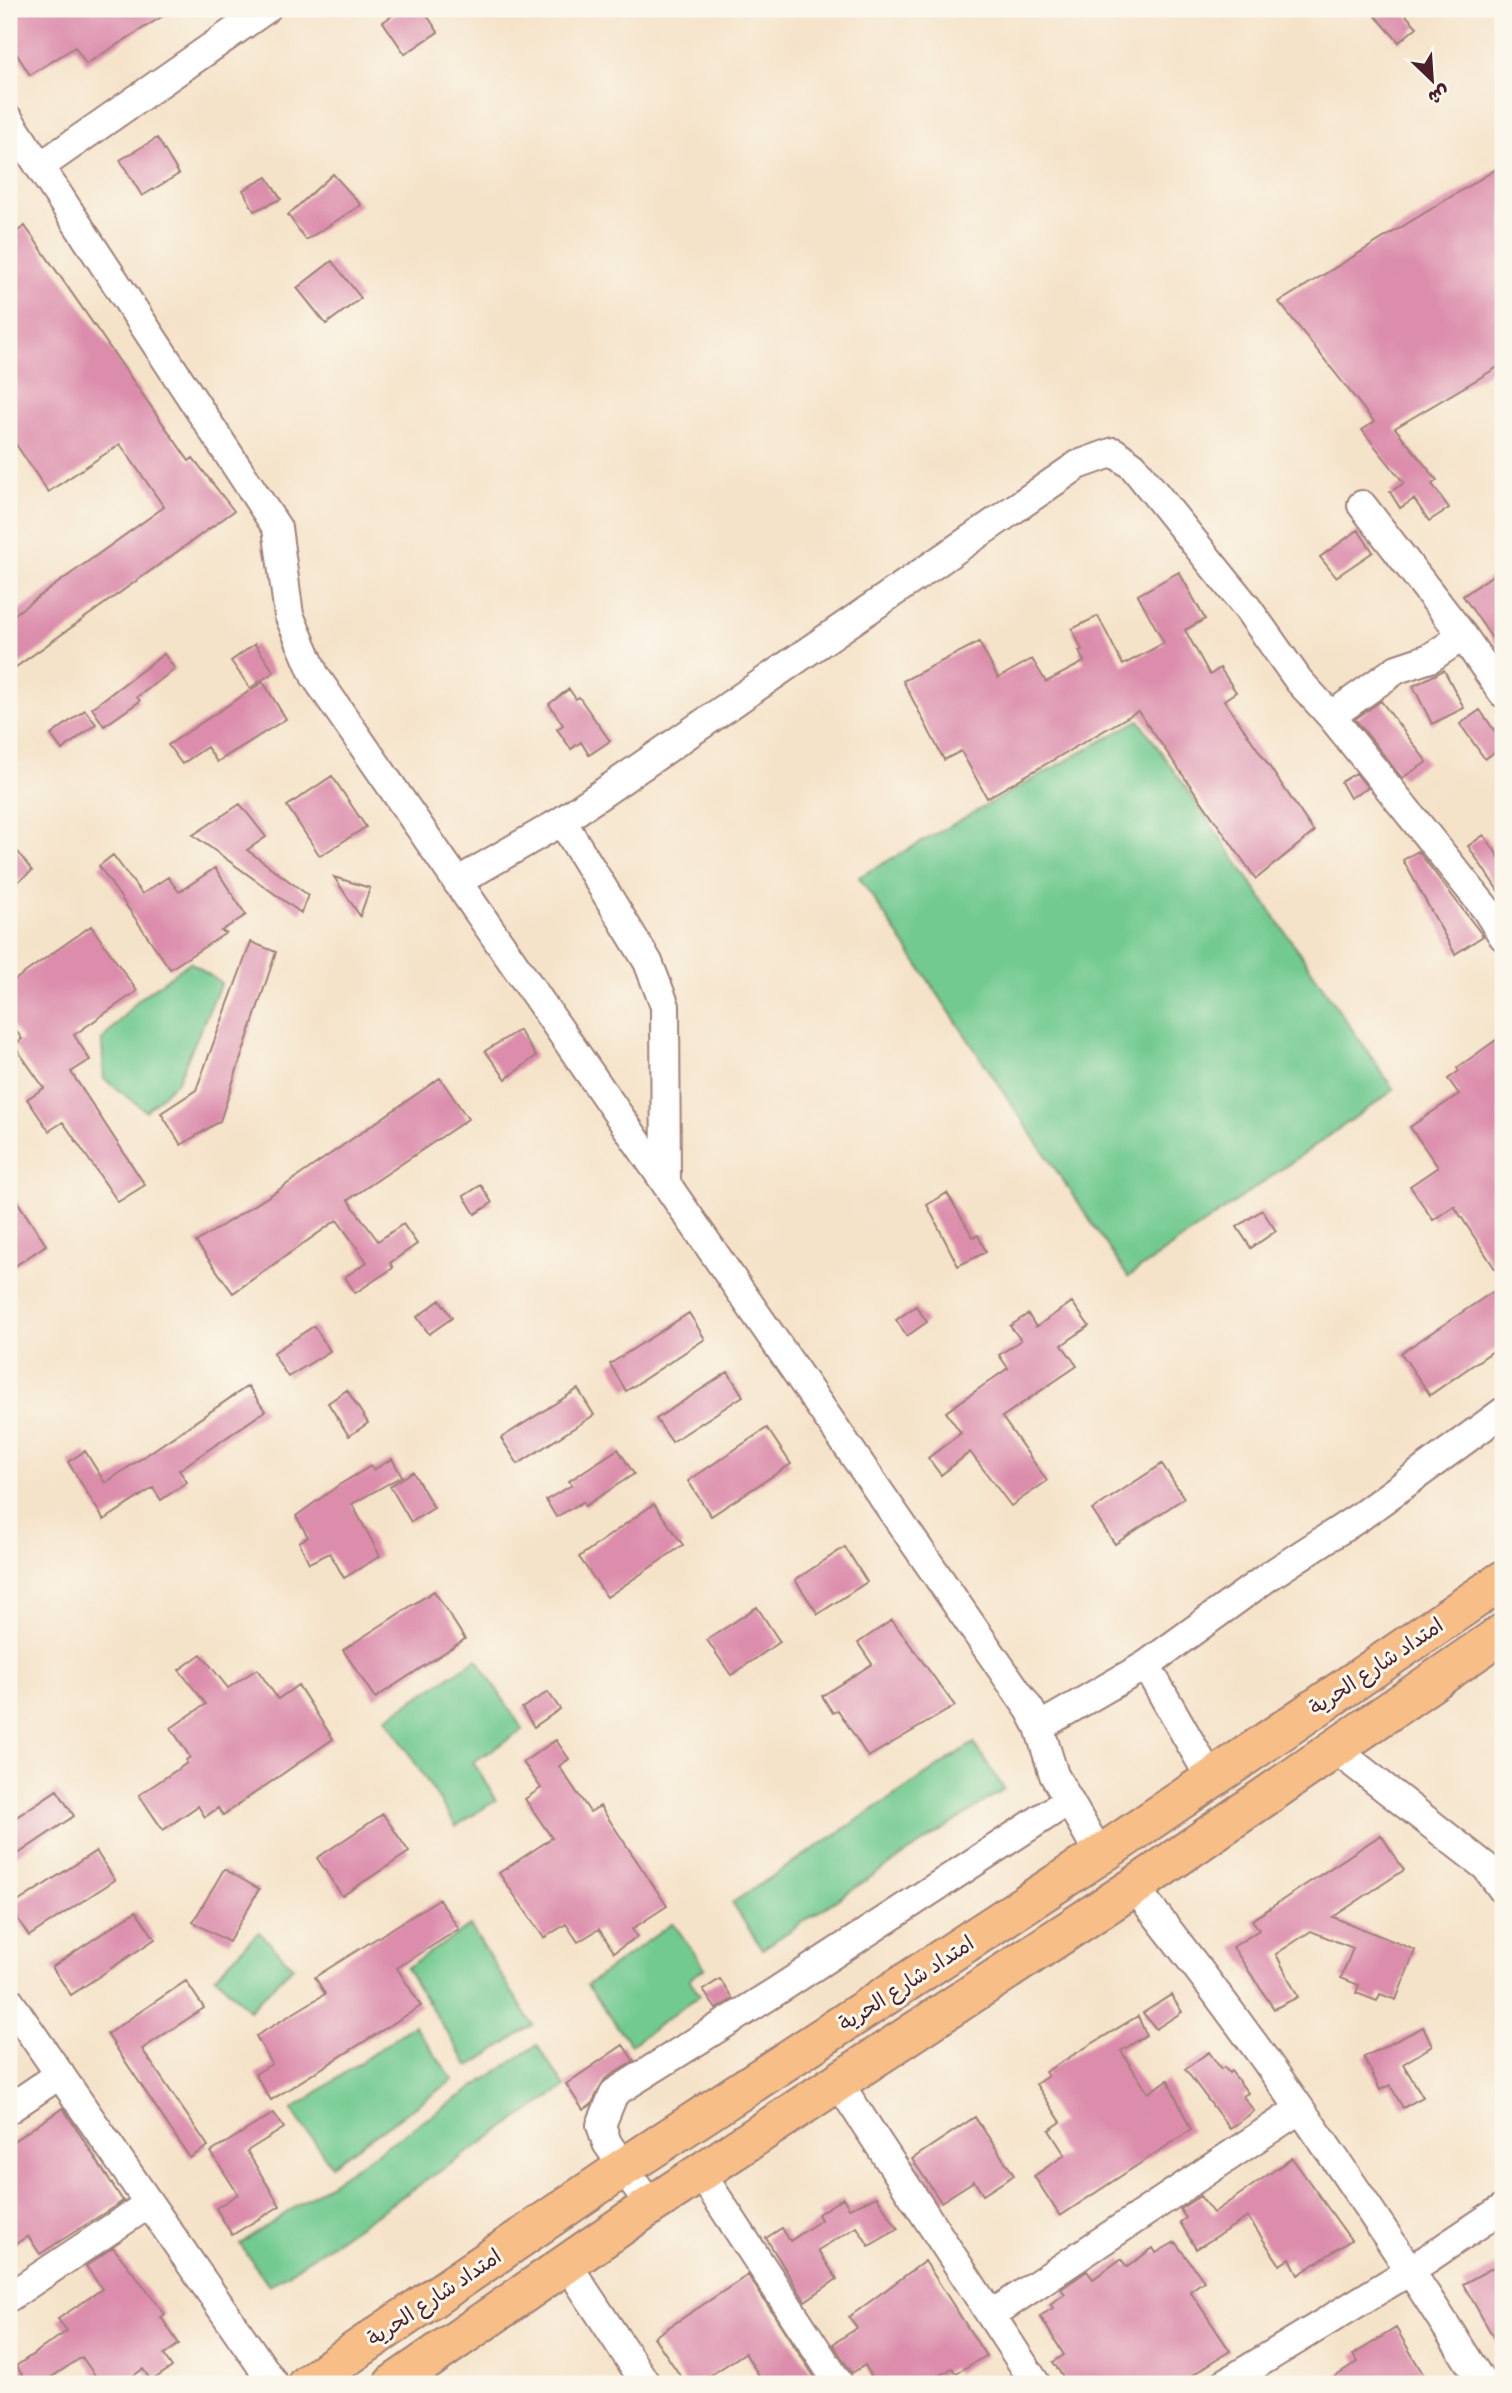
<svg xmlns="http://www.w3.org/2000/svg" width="1512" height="2393" viewBox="0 0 1512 2393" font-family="'Patrick Hand','Playpen Sans Arabic',sans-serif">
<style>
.green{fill:#72ca90;stroke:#5e745e;stroke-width:2}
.building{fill:#dc8dac}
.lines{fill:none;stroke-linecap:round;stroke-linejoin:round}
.street-casing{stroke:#a0817a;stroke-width:32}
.primary-casing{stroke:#a0817a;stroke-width:42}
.street{stroke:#fff;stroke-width:28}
.primary{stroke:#f7be87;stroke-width:38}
.labels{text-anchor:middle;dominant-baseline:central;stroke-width:6;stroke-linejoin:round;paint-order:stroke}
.street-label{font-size:21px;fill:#4a1f2b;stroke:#fbf7ec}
</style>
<rect width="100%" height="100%" fill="#fbf7ec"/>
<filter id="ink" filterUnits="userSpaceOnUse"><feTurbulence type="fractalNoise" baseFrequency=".0143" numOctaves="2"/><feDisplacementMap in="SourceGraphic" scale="14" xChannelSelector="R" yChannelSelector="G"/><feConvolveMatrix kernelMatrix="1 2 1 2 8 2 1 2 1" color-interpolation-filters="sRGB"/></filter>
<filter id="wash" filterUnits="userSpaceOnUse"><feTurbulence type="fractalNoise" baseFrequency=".00686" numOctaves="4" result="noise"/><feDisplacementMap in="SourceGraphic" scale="28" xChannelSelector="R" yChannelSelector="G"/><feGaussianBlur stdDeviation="1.57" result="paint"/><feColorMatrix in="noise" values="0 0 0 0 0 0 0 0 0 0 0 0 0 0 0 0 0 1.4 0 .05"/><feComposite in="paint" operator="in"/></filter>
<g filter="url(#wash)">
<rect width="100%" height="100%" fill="#f5e3c9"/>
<path class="green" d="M 1139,720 L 1394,1090 L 1128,1277 L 859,877 Z
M 190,962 L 221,983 L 178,1080 L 146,1111 L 104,1079 L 102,1040 L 139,999 Z
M 477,1659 L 523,1730 L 473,1762 L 496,1800 L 456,1826 L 386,1718 Z
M 974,1743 L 1004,1789 L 762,1949 L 732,1903 Z
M 673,1923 L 705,1968 L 689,1979 L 700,1995 L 631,2045 L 587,1985 Z
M 470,1926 L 533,2025 L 469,2067 L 406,1968 Z
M 259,1932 L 293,1967 L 249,2010 L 215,1976 Z
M 414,2025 L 453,2080 L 331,2165 L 292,2110 Z
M 537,2045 L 565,2087 L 269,2286 L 240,2244 Z"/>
<g id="blocks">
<path class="building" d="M 9,9 L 174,9 L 86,64 L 75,47 L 30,75 L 9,42 Z
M 402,9 L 423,9 L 438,32 L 405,54 L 383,22 Z
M 1369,9 L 1400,9 L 1417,27 L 1399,42 Z
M 157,138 L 179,174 L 142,196 L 120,160 Z
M 1503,165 L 1503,364 L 1395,428 L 1437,480 L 1432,484 L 1449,508 L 1429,521 L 1414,499 L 1400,508 L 1390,492 L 1404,483 L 1362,430 L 1374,422 L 1279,302 Z
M 333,174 L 361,205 L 306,240 L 288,215 Z
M 267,177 L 281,199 L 254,211 L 243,190 Z
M 25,226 L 189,461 L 193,458 L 234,511 L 9,672 L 9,618 L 164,507 L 120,444 L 48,492 L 9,434 L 9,237 Z
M 332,261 L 361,298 L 326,324 L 297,288 Z
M 1358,530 L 1373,552 L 1336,577 L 1320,557 Z
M 1503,568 L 1503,654 L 1463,596 Z
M 1179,572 L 1205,619 L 1185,630 L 1210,675 L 1220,668 L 1236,692 L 1224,700 L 1314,832 L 1256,879 L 1138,711 L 987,798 L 961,751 L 944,760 L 903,681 L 979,642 L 998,678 L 1032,659 L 1046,682 L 1084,662 L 1079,651 L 1082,650 L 1072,629 L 1098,616 L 1123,665 L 1164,643 L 1138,595 Z
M 255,644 L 274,672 L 250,688 L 231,661 Z
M 164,654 L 175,669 L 137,697 L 140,701 L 104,726 L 92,708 Z
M 1444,670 L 1464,708 L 1432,724 L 1413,686 Z
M 263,682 L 286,719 L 217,762 L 207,747 L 182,764 L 168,745 Z
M 569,689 L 576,699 L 579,697 L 610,741 L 589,755 L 581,742 L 571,749 L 557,729 L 563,725 L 549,704 Z
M 1381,701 L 1427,762 L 1402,778 L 1355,719 Z
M 85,710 L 96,724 L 62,750 L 51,735 Z
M 1480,710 L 1503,743 L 1503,746 L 1485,759 L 1460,724 Z
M 1356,773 L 1368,788 L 1350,798 L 1341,782 Z
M 332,776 L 366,827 L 320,856 L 287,806 Z
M 240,804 L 266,837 L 247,850 L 308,895 L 301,913 L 193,835 Z
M 1484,835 L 1503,863 L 1503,898 L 1468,846 Z
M 9,840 L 32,871 L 9,888 Z
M 1418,851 L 1483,936 L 1455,954 L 1403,860 Z
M 113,855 L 142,894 L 168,877 L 179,892 L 215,868 L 246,915 L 221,931 L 226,933 L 170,969 L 99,866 Z
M 334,877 L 370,888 L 360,916 Z
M 91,926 L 137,991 L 74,1035 L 90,1060 L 71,1072 L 145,1185 L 118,1202 L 63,1122 L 49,1131 L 27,1099 L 44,1088 L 14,1045 L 22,1039 L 9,1021 L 9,984 Z
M 251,942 L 276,952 L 220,1121 L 181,1145 L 161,1113 L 196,1090 Z
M 519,1030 L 536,1056 L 506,1079 L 485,1051 Z
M 1503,1035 L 1503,1281 L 1454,1206 L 1433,1220 L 1410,1186 L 1438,1167 L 1410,1127 L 1459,1094 L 1448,1079 L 1459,1071 L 1457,1068 Z
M 440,1078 L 468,1119 L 348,1200 L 378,1241 L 403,1224 L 417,1244 L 390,1263 L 393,1268 L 355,1293 L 345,1277 L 367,1262 L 337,1220 L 233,1293 L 196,1242 L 277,1191 Z
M 481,1185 L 492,1203 L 475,1214 L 464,1196 Z
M 9,1189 L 46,1245 L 9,1270 Z
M 947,1193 L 973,1237 L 978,1235 L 986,1252 L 958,1266 L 927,1205 Z
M 1262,1210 L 1276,1231 L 1251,1248 L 1237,1227 Z
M 1503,1285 L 1503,1344 L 1430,1395 L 1401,1353 Z
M 440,1300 L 452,1318 L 429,1334 L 417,1317 Z
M 1072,1302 L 1089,1326 L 1062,1345 L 1077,1366 L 1002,1417 L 1047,1481 L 1011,1506 L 970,1452 L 941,1475 L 928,1458 L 961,1433 L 946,1412 L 1008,1368 L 999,1355 L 1021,1340 L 1010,1326 L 1028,1314 L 1036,1327 Z
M 916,1306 L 927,1322 L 907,1336 L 896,1320 Z
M 689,1313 L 705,1339 L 626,1391 L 610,1364 Z
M 314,1326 L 330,1351 L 288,1377 L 273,1353 Z
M 728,1372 L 743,1396 L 672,1442 L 656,1419 Z
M 248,1386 L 265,1411 L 179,1470 L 187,1482 L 161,1500 L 153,1488 L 104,1520 L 68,1462 L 85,1451 L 105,1483 Z
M 578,1389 L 594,1415 L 518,1464 L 501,1438 Z
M 347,1390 L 368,1423 L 349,1436 L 328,1403 Z
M 767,1428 L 791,1464 L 711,1516 L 688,1481 Z
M 618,1449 L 634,1474 L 585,1506 L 583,1502 L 556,1517 L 546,1500 L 572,1485 L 569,1481 Z
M 392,1459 L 402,1476 L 352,1504 L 380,1556 L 344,1578 L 330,1553 L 309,1563 L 299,1542 L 308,1537 L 296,1516 L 339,1485 L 371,1466 L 373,1470 Z
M 1162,1464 L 1184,1498 L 1115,1544 L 1092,1510 Z
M 413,1472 L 434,1508 L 411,1522 L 390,1486 Z
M 654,1504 L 683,1545 L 607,1597 L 579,1557 Z
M 845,1547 L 867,1582 L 818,1614 L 795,1580 Z
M 434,1591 L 465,1639 L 375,1698 L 343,1650 Z
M 757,1607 L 780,1642 L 731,1675 L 707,1640 Z
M 892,1620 L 955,1706 L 868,1757 L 838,1710 L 833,1713 L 822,1696 L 872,1664 L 858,1643 Z
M 201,1654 L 228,1688 L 257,1669 L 278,1699 L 298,1685 L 333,1739 L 223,1815 L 218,1808 L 205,1817 L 198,1806 L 163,1830 L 139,1795 L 187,1763 L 186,1760 L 190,1757 L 171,1728 L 206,1704 L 179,1670 Z
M 548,1692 L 560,1709 L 534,1727 L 522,1708 Z
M 556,1740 L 569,1759 L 559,1766 L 590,1812 L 600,1806 L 667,1906 L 632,1929 L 637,1937 L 614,1952 L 599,1929 L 578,1942 L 566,1924 L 544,1938 L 499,1873 L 552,1838 L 525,1799 L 541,1788 L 523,1762 Z
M 57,1790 L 74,1816 L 9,1860 L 9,1822 Z
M 383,1814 L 409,1852 L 342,1896 L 317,1858 Z
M 1381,1835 L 1404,1870 L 1333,1917 L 1415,1950 L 1396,2000 L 1380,1994 L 1377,2001 L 1356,1993 L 1359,1985 L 1341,1978 L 1353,1948 L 1311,1931 L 1276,1954 L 1298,1997 L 1274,2009 L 1233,1947 L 1259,1930 L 1252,1920 Z
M 96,1851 L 115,1880 L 29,1936 L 10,1907 Z
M 224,1869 L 259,1889 L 229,1942 L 193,1922 Z
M 439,1899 L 459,1929 L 397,1968 L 421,2006 L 271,2100 L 255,2074 L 272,2064 L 256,2036 L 325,1994 L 315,1977 Z
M 136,1911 L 155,1939 L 71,1995 L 52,1967 Z
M 720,1979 L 733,1999 L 716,2009 L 703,1990 Z
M 186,1981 L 204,2008 L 142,2049 L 208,2146 L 190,2158 L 107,2034 Z
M 1171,1995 L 1182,2012 L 1156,2029 L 1143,2013 Z
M 1138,2016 L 1146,2035 L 1121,2051 L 1148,2093 L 1168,2080 L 1191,2130 L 1060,2216 L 1034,2176 L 1065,2155 L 1049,2130 L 1061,2122 L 1036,2084 L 1048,2076 L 1045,2072 Z
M 1423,2027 L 1432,2046 L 1403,2064 L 1423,2097 L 1403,2108 L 1390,2085 L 1380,2090 L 1364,2057 Z
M 623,2045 L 634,2061 L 605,2079 L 591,2105 L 583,2110 L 566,2084 Z
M 1209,2052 L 1221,2069 L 1224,2067 L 1229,2073 L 1231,2071 L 1248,2093 L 1243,2096 L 1254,2111 L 1230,2129 L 1185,2069 Z
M 63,2108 L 123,2201 L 40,2254 L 28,2236 L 9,2248 L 9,2144 Z
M 274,2113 L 284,2128 L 247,2151 L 280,2206 L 232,2235 L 216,2208 L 238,2194 L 211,2152 Z
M 975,2117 L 1014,2175 L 983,2195 L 974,2181 L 941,2202 L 912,2159 Z
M 1292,2158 L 1351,2240 L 1298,2275 L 1290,2258 L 1280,2265 L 1248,2217 L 1196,2249 L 1180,2222 L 1186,2218 L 1180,2209 L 1200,2196 L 1213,2213 Z
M 877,2197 L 898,2229 L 869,2246 L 857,2227 L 818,2250 L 837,2279 L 805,2301 L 766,2238 L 782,2228 L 790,2241 L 821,2220 L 818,2214 L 843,2198 L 849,2208 Z
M 1175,2242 L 1204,2281 L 1190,2291 L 1230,2351 L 1178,2384 L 1068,2384 L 1053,2362 L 1064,2355 L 1040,2316 L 1053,2308 L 1050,2304 L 1065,2294 L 1061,2289 L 1087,2271 L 1093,2279 L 1121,2259 L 1127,2267 L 1153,2248 L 1156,2253 Z
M 113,2247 L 165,2314 L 161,2317 L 179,2344 L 164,2355 L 172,2367 L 151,2381 L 143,2369 L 122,2384 L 101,2384 L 82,2357 L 41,2384 L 29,2384 L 16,2366 L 67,2331 L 58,2319 L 102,2289 L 86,2266 Z
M 925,2261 L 986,2356 L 956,2373 L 952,2368 L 927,2384 L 875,2384 L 865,2365 L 852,2373 L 833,2344 L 857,2328 L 849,2317 Z
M 1503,2262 L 1503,2354 L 1463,2284 Z
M 748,2275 L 819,2384 L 764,2384 L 745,2353 L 697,2384 L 686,2384 L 654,2337 Z
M 1396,2328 L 1429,2384 L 1324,2384 L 1358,2362 L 1353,2355 Z"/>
</g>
</g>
<g filter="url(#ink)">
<use href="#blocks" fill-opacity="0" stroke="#a0817a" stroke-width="2"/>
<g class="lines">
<g class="street-casing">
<path id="street" d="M 9,120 L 277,528 L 289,615 L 315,676 L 1030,1710 L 1039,1727 L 1054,1775 L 1100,1855
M 41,166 L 266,9
M 1362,505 L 1463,636 L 1503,693
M 1331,716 L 1397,669 L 1430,658 L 1463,636
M 562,821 L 648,962 L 665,1006 L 666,1184
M 457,882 L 562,821 L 1078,465 L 1114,452 L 1133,466 L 1248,609 L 1299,681 L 1331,716 L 1486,909 L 1503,936
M 1146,1665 L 1211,1779
M 1039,1727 L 1146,1665 L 1269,1576 L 1361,1516 L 1503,1412
M 1335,1749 L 1486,1867 L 1503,1890
M 1134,1887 C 1261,2045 1375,2213 1483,2384
M 9,2001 L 274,2384
M 838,2082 L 1036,2384
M 9,2109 L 60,2074
M 702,2175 L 839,2384
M 650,2206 L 607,2143 L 601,2125 L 614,2093 L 775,1992 L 1068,1801
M 567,2264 L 646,2384
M 9,2297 L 147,2205
M 991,2315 L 1300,2109
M 1224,2384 L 1411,2270 L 1503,2208"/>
</g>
<g class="primary-casing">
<path id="primary" d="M 307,2384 L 623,2168 L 1100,1855 L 1503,1580
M 393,2384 L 650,2206 L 1134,1887 L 1503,1633"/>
</g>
<use href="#street" class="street"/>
<use href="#primary" class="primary"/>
</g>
</g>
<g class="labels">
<g class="street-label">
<text transform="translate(1376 1666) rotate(-34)">امتداد شارع الحرية</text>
<text transform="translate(906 1983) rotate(-33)">امتداد شارع الحرية</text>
<text transform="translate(434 2297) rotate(-34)">امتداد شارع الحرية</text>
</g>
</g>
<rect width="1512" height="2393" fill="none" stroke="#fbf7ec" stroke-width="35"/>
<g transform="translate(1432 80) rotate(155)" stroke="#fbf7ec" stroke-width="5" paint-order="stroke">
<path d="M0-5L12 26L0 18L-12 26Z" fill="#4a1f2b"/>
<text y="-10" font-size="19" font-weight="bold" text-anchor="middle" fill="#4a1f2b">ش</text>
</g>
</svg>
